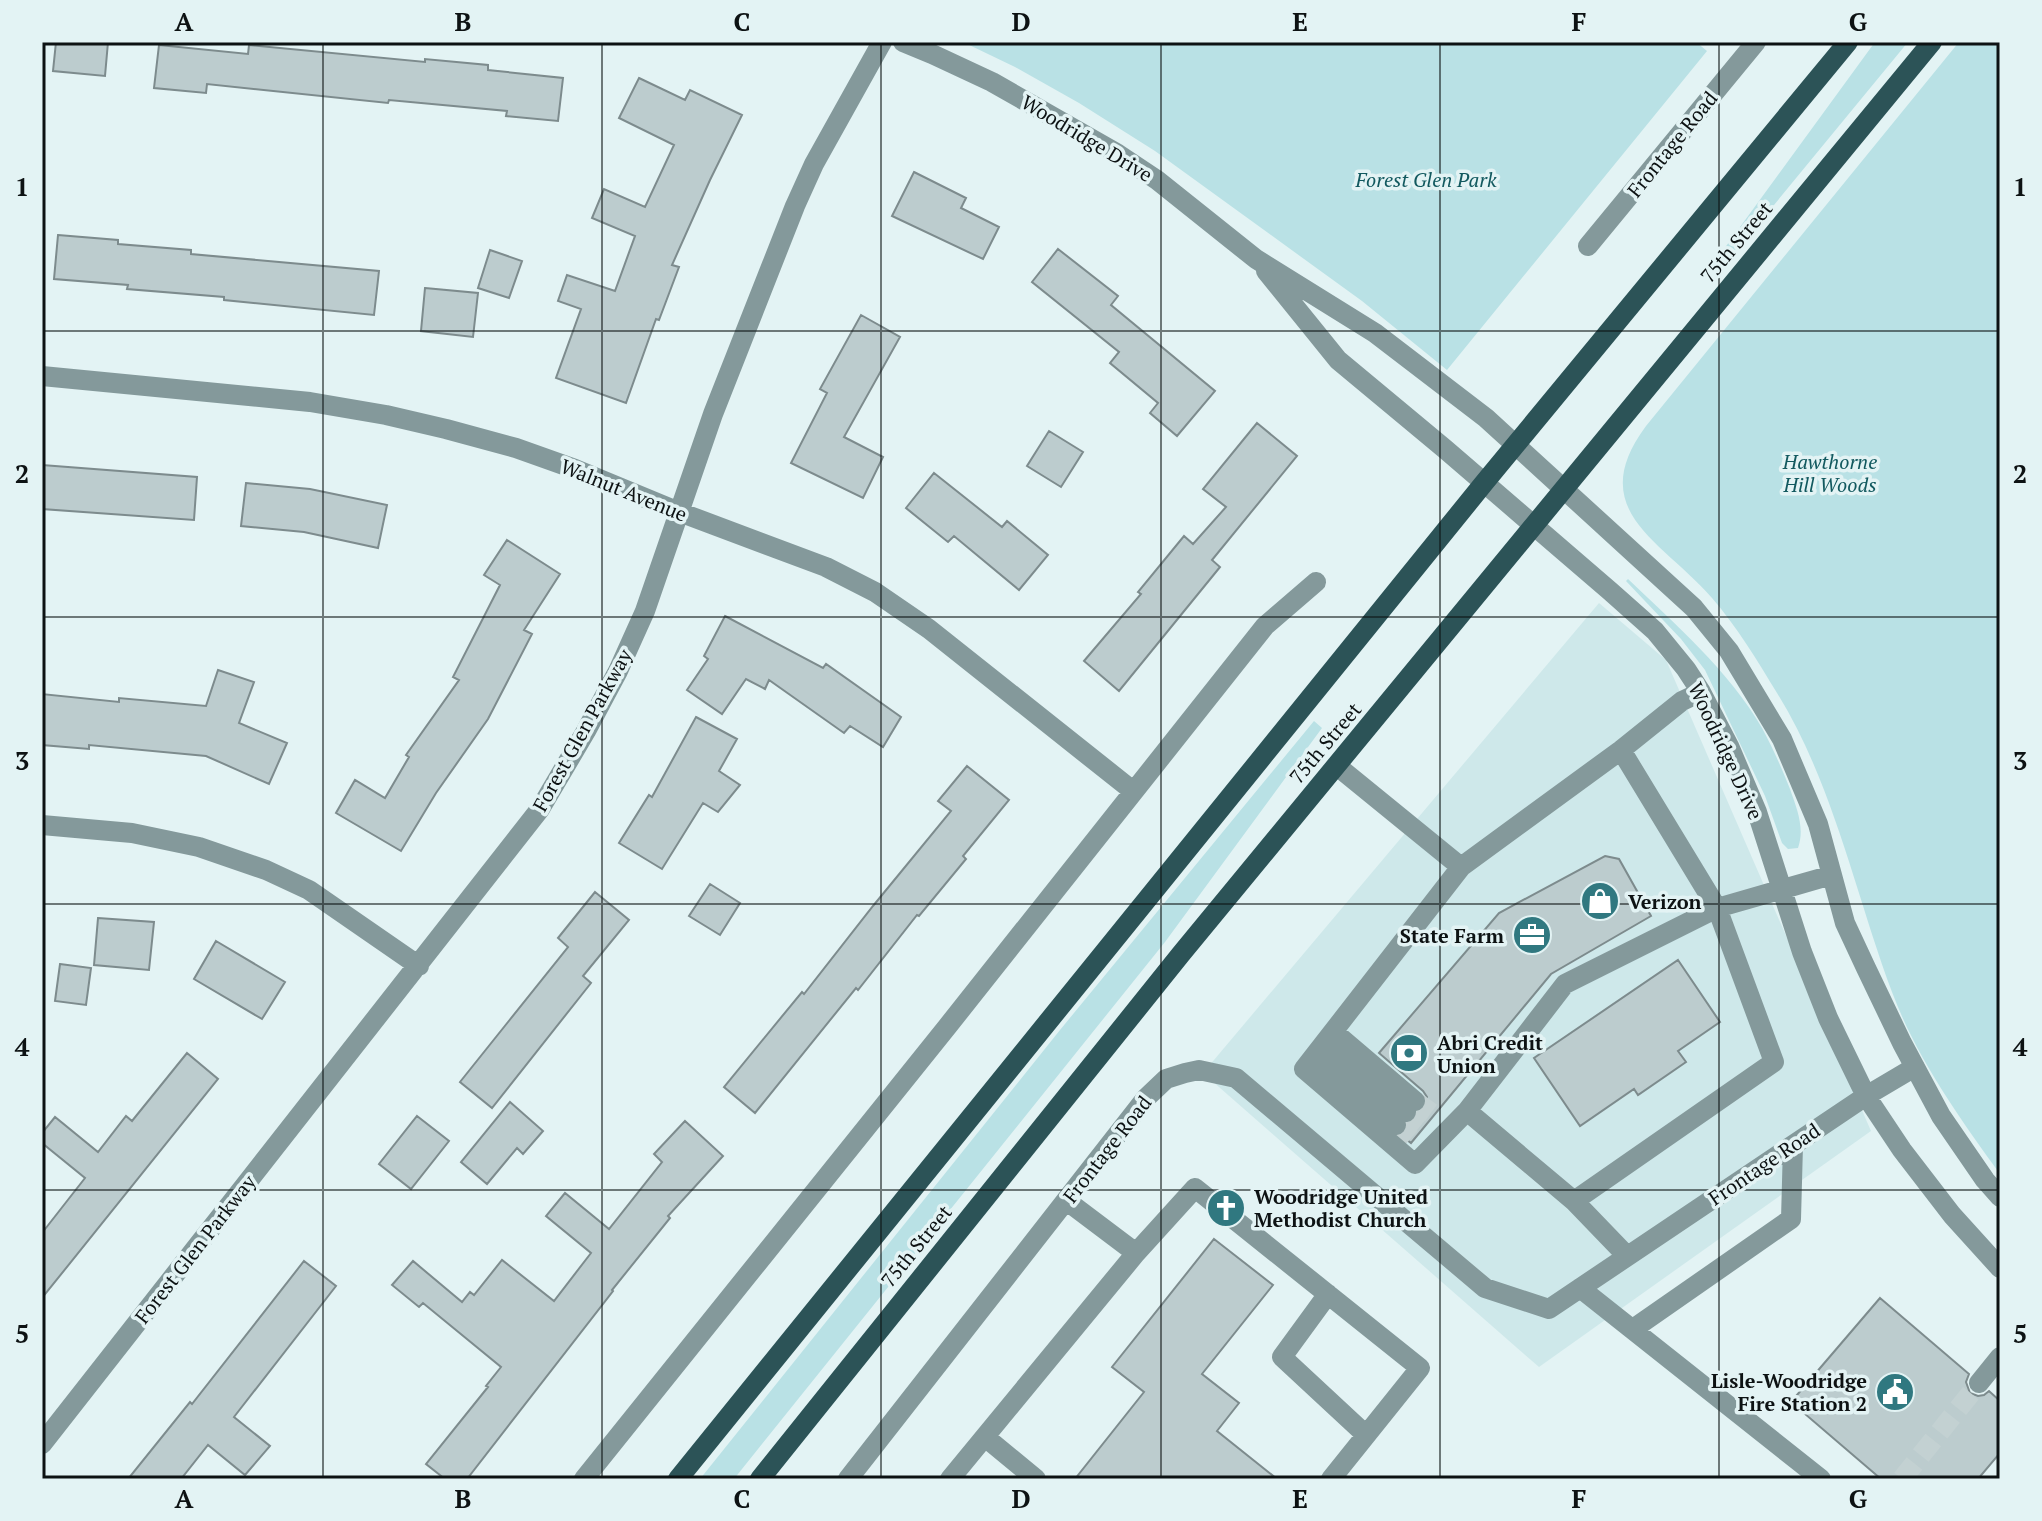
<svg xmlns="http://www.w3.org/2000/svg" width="2042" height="1521" viewBox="0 0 2042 1521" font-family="'PT Serif',serif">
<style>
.built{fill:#cee8ea}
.green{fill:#b9e1e5}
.building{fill:#bcccce;stroke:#7d8b8d;stroke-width:2}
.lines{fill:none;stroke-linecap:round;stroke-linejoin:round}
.minor-tunnel{stroke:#c3d1d2;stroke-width:20;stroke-dasharray:20 10;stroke-linecap:butt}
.minor{stroke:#84999b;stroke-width:20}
.major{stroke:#2c5357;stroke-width:20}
.grid{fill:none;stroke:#0d1213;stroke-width:2;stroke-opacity:0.55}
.labels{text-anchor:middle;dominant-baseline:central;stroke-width:7;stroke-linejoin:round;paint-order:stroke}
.street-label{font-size:20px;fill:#0d1213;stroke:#e3f3f4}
.park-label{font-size:20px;font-style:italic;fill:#12595f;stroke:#e3f3f4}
.poi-label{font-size:20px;font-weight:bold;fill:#0d1213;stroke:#e3f3f4;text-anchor:start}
.neatline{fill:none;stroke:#0d1213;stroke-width:3}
.grid-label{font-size:26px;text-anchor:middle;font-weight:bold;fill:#0d1213}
</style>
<rect width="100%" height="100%" fill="#e3f3f4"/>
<path class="built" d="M 1599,603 L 1666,660 L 1871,1131 L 1539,1367 L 1203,1073 Z"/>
<path class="green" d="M 963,42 L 1696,42 L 1707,51 L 1447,370 L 1362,301 L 1155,151 L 1079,103 L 1015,67 Z
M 1875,42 L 1908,42 L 1732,256 L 1724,249 Z
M 1959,42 L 2000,42 L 2000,1174 C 1959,1117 1917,1059 1892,992 C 1855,893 1833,783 1777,693 C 1757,660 1737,627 1712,598 C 1663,541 1583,511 1646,426 Z
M 1628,579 C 1674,623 1730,672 1762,728 C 1773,748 1782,769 1790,789 C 1797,809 1805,828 1798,848 L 1788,849 L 1782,843 L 1765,796 L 1705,670 L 1681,639 L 1626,581 Z
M 1314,721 L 1322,728 L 1165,942 L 734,1479 L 700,1479 L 1060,1030 Z"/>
<path class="building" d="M 56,42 L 108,42 L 105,76 L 53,71 Z
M 159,45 L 248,54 L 249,45 L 425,62 L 425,59 L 488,65 L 488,70 L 563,78 L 558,121 L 506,116 L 507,111 L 389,100 L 388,103 L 207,84 L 206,93 L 154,88 Z
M 639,78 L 685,100 L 690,90 L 742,115 L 710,180 L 672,265 L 679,267 L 659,320 L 656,319 L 626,403 L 556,378 L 581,309 L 558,301 L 567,275 L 615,291 L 635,236 L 592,218 L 604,189 L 645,207 L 674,145 L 619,118 Z
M 914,172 L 966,198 L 961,208 L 999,227 L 983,259 L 892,216 Z
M 58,235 L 118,240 L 118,244 L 191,250 L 191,254 L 379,271 L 374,315 L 224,300 L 224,297 L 127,289 L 128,285 L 54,279 Z
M 1058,249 L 1118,296 L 1111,305 L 1215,391 L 1177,436 L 1150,413 L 1158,403 L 1110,363 L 1119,352 L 1032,282 Z
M 490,250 L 522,261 L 509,298 L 478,288 Z
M 425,288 L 478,293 L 473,337 L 421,331 Z
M 861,315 L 900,337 L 844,437 L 883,457 L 863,498 L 791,463 L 827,393 L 820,389 Z
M 1257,423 L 1297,456 L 1212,560 L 1220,567 L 1119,691 L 1084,661 L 1141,594 L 1138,592 L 1184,536 L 1193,544 L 1226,507 L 1203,489 Z
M 1049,431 L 1083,452 L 1061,487 L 1027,466 Z
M 42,465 L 197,477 L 194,520 L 42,509 Z
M 934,473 L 1002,527 L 1007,521 L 1048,555 L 1019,590 L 954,536 L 948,542 L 906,508 Z
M 246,483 L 310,489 L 387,505 L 378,548 L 304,532 L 241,526 Z
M 507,540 L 560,574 L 524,630 L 532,634 L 488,719 L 436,793 L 401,851 L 336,813 L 355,780 L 385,798 L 409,757 L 406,755 L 459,680 L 453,677 L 500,585 L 484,575 Z
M 725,616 L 823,668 L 826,664 L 901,717 L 883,747 L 850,726 L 844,733 L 769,680 L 765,689 L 746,679 L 722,714 L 687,690 L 708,659 L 704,656 Z
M 218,670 L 254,682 L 239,723 L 287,743 L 269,784 L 206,756 L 89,745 L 89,749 L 42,745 L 42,694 L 119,702 L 119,698 L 206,706 Z
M 696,717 L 737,739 L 719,771 L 740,785 L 718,812 L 703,803 L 662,869 L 619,843 L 649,795 L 652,797 Z
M 967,766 L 1009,800 L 963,856 L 966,859 L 919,916 L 917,915 L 858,990 L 856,988 L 755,1113 L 724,1087 L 802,992 L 804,994 L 873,906 L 951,811 L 938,801 Z
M 1605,856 L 1619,859 L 1651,916 L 1551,974 L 1411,1143 L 1402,1136 L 1406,1133 L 1409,1124 L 1416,1121 L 1419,1113 L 1425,1109 L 1427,1097 L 1423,1091 L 1379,1053 L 1499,913 Z
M 710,884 L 740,903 L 720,935 L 689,916 Z
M 595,892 L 629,920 L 583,976 L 591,983 L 492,1108 L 460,1082 L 568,947 L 558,938 Z
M 98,918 L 154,922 L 149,970 L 94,965 Z
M 216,941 L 285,982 L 262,1019 L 194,979 Z
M 1678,960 L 1720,1022 L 1678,1051 L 1686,1062 L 1638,1095 L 1634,1089 L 1580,1126 L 1534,1058 Z
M 60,964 L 91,968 L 86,1005 L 55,1001 Z
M 187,1053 L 218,1079 L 42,1298 L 42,1233 L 85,1178 L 42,1143 L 42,1133 L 55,1117 L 98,1152 L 126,1116 L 132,1121 Z
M 510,1102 L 543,1131 L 523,1154 L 517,1148 L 487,1184 L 461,1162 Z
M 417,1116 L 449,1141 L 411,1189 L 379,1164 Z
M 685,1121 L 723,1156 L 668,1216 L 670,1218 L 612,1290 L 613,1291 L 467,1479 L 445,1479 L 426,1464 L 488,1387 L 486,1386 L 501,1367 L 423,1303 L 419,1307 L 392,1285 L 413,1261 L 462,1302 L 470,1292 L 474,1295 L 502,1260 L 554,1301 L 591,1253 L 546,1216 L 565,1193 L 609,1229 L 662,1162 L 654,1154 Z
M 1214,1239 L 1273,1285 L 1202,1374 L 1239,1403 L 1217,1431 L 1277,1479 L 1075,1479 L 1144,1392 L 1112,1367 Z
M 304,1261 L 336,1286 L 234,1417 L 270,1446 L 245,1475 L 208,1445 L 181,1479 L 128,1479 L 190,1402 L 192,1404 Z
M 1880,1298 L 1969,1374 L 1966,1382 L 1970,1393 L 1978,1396 L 1984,1395 L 1989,1391 L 2000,1401 L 2000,1453 L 1978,1479 L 1881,1479 L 1791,1402 Z"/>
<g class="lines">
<path class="minor-tunnel" d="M 1415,1101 L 1434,1115
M 1406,1112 L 1424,1127
M 1396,1125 L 1413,1140
M 1902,1479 L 1979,1383"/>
<path class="minor" d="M 903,42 L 932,54 L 992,82 L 1118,154 L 1157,180 L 1256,259 L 1375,333 L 1486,418 L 1694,608 L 1729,651 L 1782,739 L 1818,824 L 1845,923 L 1866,968 L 1902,1043 L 1941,1116 L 1985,1180 L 2000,1197
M 1588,246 L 1756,42
M 1266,271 L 1338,360 L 1445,449 L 1610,591 L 1655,631 L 1686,669 L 1701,692 L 1729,746 L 1757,812 L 1802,952 L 1828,1018 L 1866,1096 L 1902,1150 L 1952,1215 L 2000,1268
M 42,376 L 310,402 L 386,415 L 446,429 L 516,448 L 575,469 L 679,512 L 826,567 L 875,592 L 929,629 L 1133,791
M 1701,692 L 1682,701 L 1621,750 L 1461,867 L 1304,1069 L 1415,1164 L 1467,1111 L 1565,984 L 1717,908 L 1832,875
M 1337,766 L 1461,867
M 42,825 L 132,833 L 199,847 L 266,870 L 309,890 L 419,966
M 1334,1032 L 1415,1101
M 1323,1046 L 1406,1112
M 1315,1056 L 1396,1125
M 1467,1111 L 1574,1201 L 1627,1256
M 1067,1201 L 1136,1253 L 1195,1188 L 1420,1368 L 1331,1479
M 1574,1201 L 1774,1062 L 1717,908 L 1621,750
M 1580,1288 L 1821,1479
M 1328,1294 L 1282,1357 L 1366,1435
M 1633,1329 L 1791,1219 L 1793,1145
M 1979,1383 L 2000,1357
M 985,1437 L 1036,1479
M 42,1444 L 540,809 L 586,731 L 618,671 L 645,611 L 713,414 L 795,206 L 814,164 L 882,42
M 584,1479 L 947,1027 L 1265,626 L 1316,582
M 848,1479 L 1146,1098 L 1166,1079 L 1185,1073 L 1199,1070 L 1236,1078 L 1485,1288 L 1549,1309 L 1866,1096 L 1915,1067
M 950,1479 L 1136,1253"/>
<path class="major" d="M 678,1479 L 1484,483 L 1848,42
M 760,1479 L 1181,954 L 1932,42"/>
</g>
<path class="grid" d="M 323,42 L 323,1479M 602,42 L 602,1479M 881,42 L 881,1479M 1161,42 L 1161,1479M 1440,42 L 1440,1479M 1719,42 L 1719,1479M 42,331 L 2000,331M 42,617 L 2000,617M 42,904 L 2000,904M 42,1190 L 2000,1190"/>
<defs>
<g id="shop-disc" transform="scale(2)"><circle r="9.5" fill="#307880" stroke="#e3f3f4"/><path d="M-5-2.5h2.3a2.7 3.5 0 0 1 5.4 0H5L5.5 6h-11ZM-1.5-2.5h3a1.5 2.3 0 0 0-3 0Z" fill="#fff"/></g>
<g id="office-disc" transform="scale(2)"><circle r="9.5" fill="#307880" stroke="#e3f3f4"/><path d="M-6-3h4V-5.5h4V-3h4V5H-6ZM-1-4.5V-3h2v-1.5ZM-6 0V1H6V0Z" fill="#fff"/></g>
<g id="bank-disc" transform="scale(2)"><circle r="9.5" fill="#307880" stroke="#e3f3f4"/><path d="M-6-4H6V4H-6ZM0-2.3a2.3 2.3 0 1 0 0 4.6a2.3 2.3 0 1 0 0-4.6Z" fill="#fff"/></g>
<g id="church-disc" transform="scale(2)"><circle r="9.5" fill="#307880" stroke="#e3f3f4"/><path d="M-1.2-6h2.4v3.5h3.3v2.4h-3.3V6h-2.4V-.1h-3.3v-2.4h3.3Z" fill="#fff"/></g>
<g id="civic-disc" transform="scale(2)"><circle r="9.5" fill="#307880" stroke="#e3f3f4"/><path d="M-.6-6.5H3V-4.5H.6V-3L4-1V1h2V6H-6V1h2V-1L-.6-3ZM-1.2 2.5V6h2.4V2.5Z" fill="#fff"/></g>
</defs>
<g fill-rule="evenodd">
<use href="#shop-disc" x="1600" y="901"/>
<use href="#office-disc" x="1532" y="935"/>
<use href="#bank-disc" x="1409" y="1053"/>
<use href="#church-disc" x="1226" y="1208"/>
<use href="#civic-disc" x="1895" y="1392"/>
</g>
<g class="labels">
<g class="street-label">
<text transform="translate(1087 138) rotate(31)">Woodridge Drive</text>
<text transform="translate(1672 144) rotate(-51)">Frontage Road</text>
<text transform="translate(1736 242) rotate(-50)">75th Street</text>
<text transform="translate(624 490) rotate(22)">Walnut Avenue</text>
<text transform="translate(582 730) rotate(-61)">Forest Glen Parkway</text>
<text transform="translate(1325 743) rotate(-50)">75th Street</text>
<text transform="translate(1726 751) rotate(65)">Woodridge Drive</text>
<text transform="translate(1107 1149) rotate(-52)">Frontage Road</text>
<text transform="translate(1764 1164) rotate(-34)">Frontage Road</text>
<text transform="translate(916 1246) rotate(-51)">75th Street</text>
<text transform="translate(195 1249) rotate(-52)">Forest Glen Parkway</text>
</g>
<g class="park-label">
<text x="1426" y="179">Forest Glen Park</text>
<text x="1830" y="461">Hawthorne<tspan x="1830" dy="23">Hill Woods</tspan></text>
</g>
<g class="poi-label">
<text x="1628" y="901">Verizon</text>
<text x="1504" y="935" text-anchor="end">State Farm</text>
<text x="1437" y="1042">Abri Credit<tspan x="1437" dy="23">Union</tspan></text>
<text x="1254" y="1196">Woodridge United<tspan x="1254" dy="23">Methodist Church</tspan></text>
<text x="1867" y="1380" text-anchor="end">Lisle-Woodridge<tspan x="1867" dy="23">Fire Station 2</tspan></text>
</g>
</g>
<rect width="2042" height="1521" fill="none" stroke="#e3f3f4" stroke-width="88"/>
<rect x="44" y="44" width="1954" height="1433" class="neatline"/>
<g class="grid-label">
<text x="184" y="31">A</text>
<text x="463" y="31">B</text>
<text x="742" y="31">C</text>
<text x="1021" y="31">D</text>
<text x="1300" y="31">E</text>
<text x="1579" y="31">F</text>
<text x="1858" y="31">G</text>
<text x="22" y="196">1</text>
<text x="2020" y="196">1</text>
<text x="22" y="483">2</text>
<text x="2020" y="483">2</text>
<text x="22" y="770">3</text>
<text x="2020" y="770">3</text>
<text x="22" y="1056">4</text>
<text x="2020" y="1056">4</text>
<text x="22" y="1343">5</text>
<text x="2020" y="1343">5</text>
<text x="184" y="1508">A</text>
<text x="463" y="1508">B</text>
<text x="742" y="1508">C</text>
<text x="1021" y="1508">D</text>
<text x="1300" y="1508">E</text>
<text x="1579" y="1508">F</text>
<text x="1858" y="1508">G</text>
</g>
</svg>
